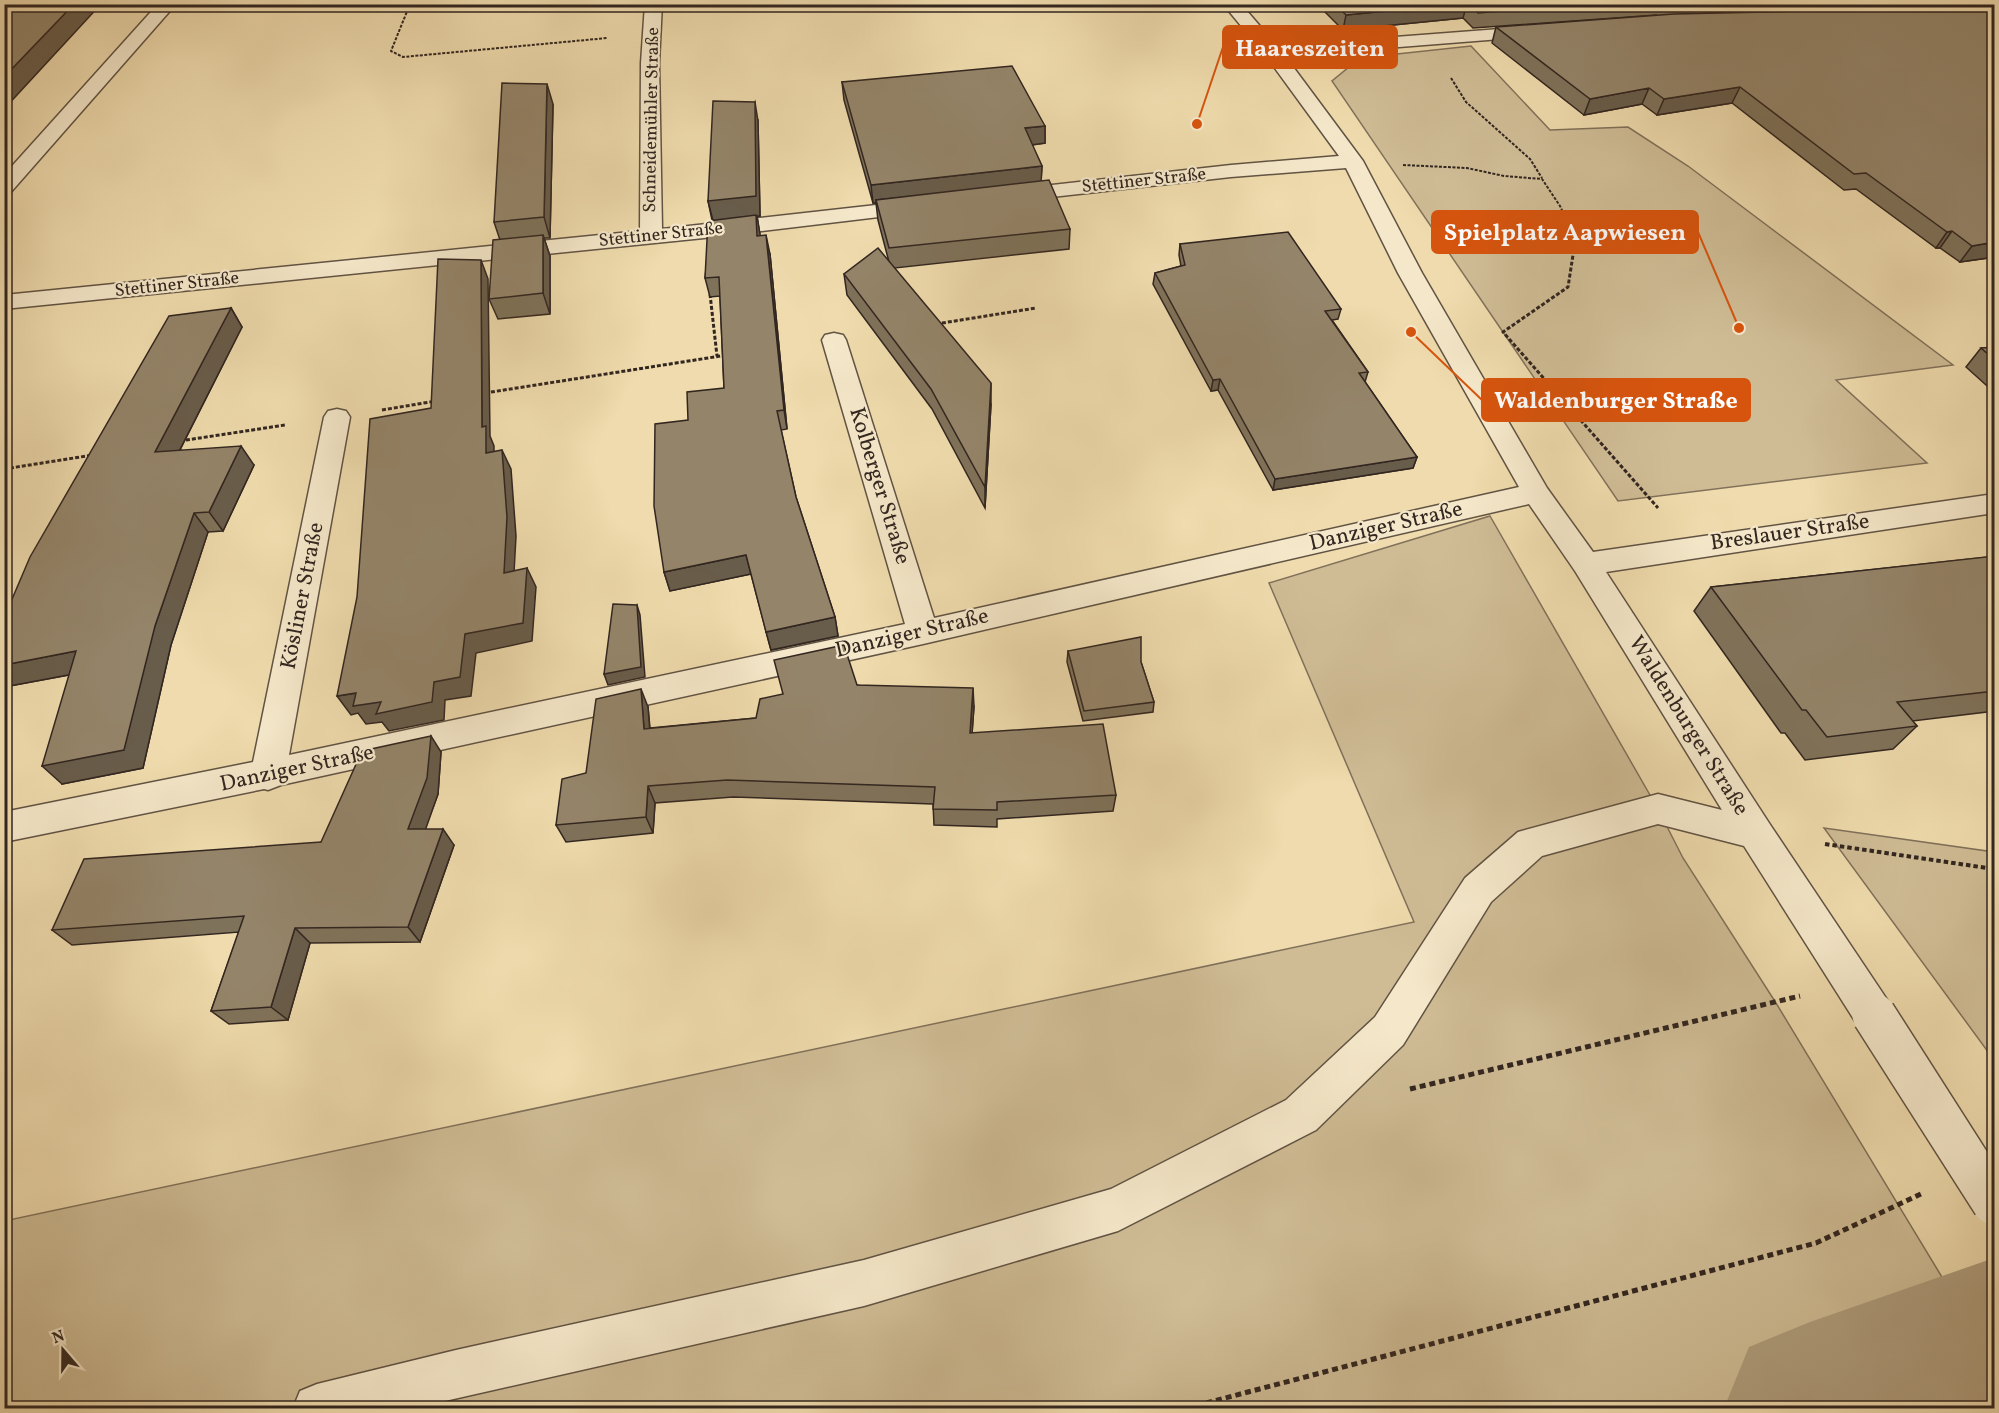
<svg xmlns="http://www.w3.org/2000/svg" width="1999" height="1413" viewBox="0 0 1999 1413" font-family="Vollkorn,serif">
<style>
.green{fill:#cfbc95;stroke:#80715a;stroke-width:1.5}
.lines{fill:none;stroke-linecap:round;stroke-linejoin:round}
.river{fill:#af9d7d;fill-rule:evenodd}
.minor-casing{stroke:#615343;stroke-width:3}
.path-far3{stroke:#322620;stroke-width:2;stroke-dasharray:3 1.5;stroke-linecap:butt}
.path-far2{stroke:#322620;stroke-width:3;stroke-dasharray:4 2;stroke-linecap:butt}
.path-far1{stroke:#322620;stroke-width:4;stroke-dasharray:4.5 3;stroke-linecap:butt}
.path{stroke:#322620;stroke-width:5;stroke-dasharray:6 4;stroke-linecap:butt}
.minor{fill:#f5e8ca;fill-rule:evenodd}
.minor-bridge-casing{stroke:#615343;stroke-width:46;stroke-linecap:butt}
.minor-bridge{stroke:#f5e8ca;stroke-width:43}
.wall{fill:#7f725a;stroke:#322620;stroke-width:1.5;fill-rule:evenodd}
.shaded-wall{fill:#685c4a;stroke:#322620;stroke-width:1.5}
.building{fill:#948469;stroke:#322620;stroke-width:1.5}
.labels{text-anchor:middle;dominant-baseline:central;stroke-width:4.5;stroke-linejoin:round;paint-order:stroke}
.far-street-label{font-size:18px;fill:#322620;stroke:#f5e8ca}
.street-label{font-size:22px;fill:#322620;stroke:#f5e8ca}
.leader{fill:none;stroke:#d6540e;stroke-width:2}
.callout-dot{fill:#d6540e;stroke:#f5e8ca;stroke-width:2}
.callout{fill:#d6540e;stroke:#d6540e;stroke-width:2}
.callout-label{font-size:24px;text-anchor:middle;font-weight:bold;fill:#fff}
</style>
<rect width="100%" height="100%" fill="#efdbad"/>
<filter id="stains"><feTurbulence type="fractalNoise" baseFrequency=".00333" numOctaves="4"/><feColorMatrix values="0 0 0 0 .2 0 0 0 0 .09 0 0 0 0 .02 0 0 0 .5 -.17"/></filter>
<radialGradient id="worn" r=".72"><stop offset=".6" stop-color="#630" stop-opacity="0"/><stop offset="1" stop-color="#630" stop-opacity=".3"/></radialGradient>
<path class="green" d="M 1471,46 L 1550,130 L 1628,127 L 1688,166 L 1953,365 L 1836,380 L 1927,463 L 1618,501 L 1332,81 L 1360,58 Z
M 1490,516 L 1658,809 L 1683,858 L 1776,1003 L 1994,1363 L 1994,1408 L 5,1408 L 4,1221 L 1414,922 L 1269,583 Z
M 1824,828 L 1994,852 L 1994,1060 Z"/>
<g class="lines">
<path class="river" d="M 1994,1258 L 1994,1408 L 1724,1408 L 1749,1347 L 1810,1322 Z"/>
<g class="minor-casing">
<path id="minor" d="M 158,4 L 176,4 L 11,192 L 4,194 L 4,175 Z
M 645,4 L 662,4 L 659,63 L 662,229 L 921,200 L 929,201 L 932,206 L 929,211 L 704,238 L 4,309 L 4,295 L 640,231 L 641,63 Z
M 1223,4 L 1241,4 L 1277,46 L 1540,26 L 1546,27 L 1549,31 L 1546,35 L 1540,36 L 1285,56 L 1363,161 L 1422,273 L 1547,488 L 1593,552 L 1994,494 L 1994,513 L 1606,572 L 1769,823 L 1888,1001 L 1894,1015 L 1888,1029 L 1874,1034 L 1860,1029 L 1744,846 L 1658,824 L 1542,856 L 1491,902 L 1403,1045 L 1316,1130 L 1118,1231 L 864,1306 L 414,1408 L 293,1408 L 300,1391 L 317,1384 L 456,1350 L 864,1260 L 1111,1189 L 1286,1100 L 1375,1017 L 1465,878 L 1518,832 L 1658,794 L 1722,810 L 1575,571 L 1529,504 L 923,644 L 281,785 L 268,790 L 264,789 L 4,842 L 4,812 L 253,762 L 324,417 L 328,411 L 337,409 L 346,411 L 350,417 L 289,755 L 905,624 L 822,340 L 825,335 L 834,333 L 843,335 L 846,340 L 934,618 L 1519,487 L 1398,273 L 1346,168 L 1231,177 L 1008,202 L 1000,201 L 997,196 L 1000,191 L 1008,190 L 1231,165 L 1339,156 L 1266,56 Z"/>
</g>
<path class="path-far3" d="M 410,4 L 391,51 L 403,57 L 607,38
M 1451,78 L 1466,102 L 1530,159 L 1542,178
M 1403,165 L 1467,168 L 1504,176 L 1542,179 L 1560,206 L 1570,227"/>
<path class="path-far2" d="M 1569,226 L 1573,255 L 1568,287 L 1503,332 L 1658,508
M 710,294 L 717,356
M 936,324 L 1036,308
M 485,393 L 727,355
M 382,410 L 436,401
M 180,441 L 285,425
M 4,469 L 93,455"/>
<path class="path-far1" d="M 1825,844 L 1994,869"/>
<path class="path" d="M 1410,1089 L 1800,996
M 1187,1408 L 1816,1243 L 1921,1194"/>
<use href="#minor" class="minor"/>
<g class="minor-bridge-casing">
<path id="minor-bridge" d="M 1874,1015 L 1994,1203"/>
</g>
<use href="#minor-bridge" class="minor-bridge"/>
</g>
<path class="wall" d="M 1317,4 L 1995,4 L 1995,257 L 1960,262 L 1940,248 L 1936,248 L 1856,189 L 1844,190 L 1732,103 L 1657,115 L 1642,104 L 1584,115 L 1492,43 L 1496,27 L 1657,15 L 1473,28 L 1463,18 L 1343,30 ZM 1815,8 L 1977,8 L 1695,14 Z
M 842,82 L 1045,126 L 1045,143 L 1032,145 L 1042,166 L 1041,181 L 1070,229 L 1069,249 L 894,268 L 991,404 L 985,508 L 932,409 L 847,295 L 844,274 L 889,262 L 878,220 L 876,203 L 873,203 L 844,100 Z
M 553,104 L 550,238 L 544,238 L 550,256 L 550,314 L 498,319 L 489,299 L 500,240 L 494,222 Z
M 758,121 L 760,216 L 757,216 L 760,236 L 770,254 L 787,429 L 781,430 L 796,497 L 835,617 L 838,636 L 771,650 L 751,574 L 670,591 L 664,572 L 688,420 L 724,388 L 720,296 L 710,297 L 705,278 L 712,220 L 708,201 Z
M 1180,244 L 1341,309 L 1338,319 L 1332,320 L 1368,372 L 1365,382 L 1417,457 L 1413,468 L 1273,490 L 1218,390 L 1211,391 L 1153,284 L 1155,273 L 1181,266 L 1179,255 Z
M 231,308 L 242,327 L 180,450 L 254,465 L 223,531 L 208,532 L 171,645 L 143,768 L 62,784 L 69,675 L 4,687 Z
M 1995,347 L 1995,393 L 1966,367 L 1981,348 Z
M 1995,551 L 1995,711 L 1912,721 L 1917,726 L 1893,749 L 1805,760 L 1785,733 L 1781,733 L 1694,611 L 1711,587 L 1989,557 Z
M 1068,651 L 1141,662 L 1154,702 L 1153,712 L 1083,721 L 1067,662 Z
M 857,685 L 974,706 L 972,733 L 1116,795 L 1113,811 L 997,819 L 997,827 L 934,825 L 933,804 L 733,797 L 655,803 L 653,833 L 566,842 L 556,825 L 586,773 L 648,707 L 650,728 L 756,718 Z
M 441,752 L 438,794 L 425,829 L 454,845 L 420,942 L 310,943 L 288,1020 L 229,1024 L 211,1011 L 239,932 L 72,945 L 52,930 L 321,842 Z"/>
<path class="shaded-wall" d="M 74,4 L 101,4 L 4,109 L 4,77 Z
M 1456,4 L 1467,4 L 1463,18 L 1343,30 L 1346,15 Z
M 547,84 L 553,104 L 550,238 L 544,217 Z
M 1740,87 L 1732,103 L 1657,115 L 1664,99 Z
M 1649,88 L 1642,104 L 1584,115 L 1590,99 Z
M 755,102 L 758,121 L 760,216 L 757,216 L 760,234 L 760,255 L 713,221 L 708,201 Z
M 1045,126 L 1045,143 L 1024,146 L 1025,128 Z
M 1042,166 L 1041,184 L 876,200 L 876,203 L 873,203 L 871,185 Z
M 1952,231 L 1940,248 L 1936,248 L 1947,232 Z
M 543,235 L 550,256 L 550,314 L 543,293 Z
M 766,235 L 770,254 L 787,429 L 784,410 Z
M 1995,242 L 1995,257 L 1960,262 L 1972,246 Z
M 481,260 L 488,279 L 490,436 L 494,446 L 494,473 L 486,453 L 482,427 Z
M 231,308 L 242,327 L 169,471 L 155,452 Z
M 1220,379 L 1218,390 L 1211,391 L 1213,380 Z
M 991,383 L 991,404 L 985,508 L 985,487 Z
M 241,446 L 254,465 L 223,531 L 209,512 Z
M 502,450 L 511,469 L 516,536 L 513,591 L 504,573 Z
M 1417,457 L 1413,468 L 1273,490 L 1275,479 Z
M 194,513 L 208,532 L 171,645 L 143,768 L 62,784 L 42,766 L 155,626 Z
M 746,555 L 751,574 L 670,591 L 664,572 Z
M 527,568 L 536,587 L 532,641 L 476,653 L 471,696 L 445,700 L 444,720 L 389,731 L 382,722 L 366,724 L 358,713 L 351,715 L 337,696 L 434,682 L 465,634 Z
M 637,605 L 640,615 L 645,677 L 608,685 L 604,674 Z
M 835,617 L 838,636 L 771,650 L 766,632 Z
M 76,651 L 95,670 L 4,687 L 4,665 Z
M 973,688 L 974,706 L 971,750 L 970,733 Z
M 641,689 L 648,707 L 651,746 L 644,729 Z
M 431,736 L 441,752 L 438,794 L 420,845 L 408,829 Z
M 648,786 L 655,803 L 653,833 L 646,817 Z
M 443,829 L 454,845 L 420,942 L 408,927 Z
M 295,928 L 310,943 L 288,1020 L 271,1007 Z"/>
<path class="building" d="M 11,4 L 74,4 L 4,77 L 4,11 Z
M 1335,4 L 1456,4 L 1346,15 Z
M 1469,4 L 1597,4 L 1478,13 Z
M 1995,7 L 1995,242 L 1972,246 L 1952,231 L 1947,232 L 1866,173 L 1854,174 L 1740,87 L 1664,99 L 1649,88 L 1590,99 L 1496,27 L 1674,14 Z
M 1012,66 L 1045,126 L 1025,128 L 1042,166 L 871,185 L 842,82 Z
M 502,83 L 547,84 L 544,217 L 494,222 Z
M 713,101 L 755,102 L 756,196 L 708,201 Z
M 1049,180 L 1070,229 L 889,248 L 876,200 Z
M 756,215 L 757,236 L 766,235 L 784,410 L 777,411 L 796,497 L 835,617 L 766,632 L 746,555 L 664,572 L 654,506 L 655,424 L 688,420 L 687,392 L 724,388 L 719,277 L 705,278 L 708,221 Z
M 1288,232 L 1341,309 L 1325,311 L 1368,372 L 1359,373 L 1417,457 L 1275,479 L 1220,379 L 1213,380 L 1155,273 L 1185,265 L 1180,244 Z
M 543,235 L 543,293 L 489,299 L 493,240 Z
M 878,248 L 991,383 L 985,487 L 931,389 L 844,274 Z
M 438,259 L 481,260 L 482,427 L 486,426 L 486,453 L 502,450 L 507,517 L 504,573 L 527,568 L 523,623 L 465,634 L 460,677 L 434,682 L 432,702 L 376,714 L 381,702 L 353,706 L 356,693 L 337,696 L 357,597 L 370,419 L 431,408 Z
M 231,308 L 155,452 L 241,446 L 209,512 L 194,513 L 155,626 L 124,750 L 42,766 L 76,651 L 4,665 L 4,618 L 30,557 L 169,316 Z
M 1995,347 L 1995,360 L 1981,348 Z
M 1995,556 L 1995,691 L 1897,702 L 1917,726 L 1827,737 L 1806,710 L 1802,710 L 1711,587 Z
M 613,604 L 637,605 L 641,667 L 604,674 Z
M 1141,637 L 1141,662 L 1154,702 L 1084,711 L 1068,651 Z
M 844,645 L 857,685 L 973,688 L 970,733 L 1103,724 L 1116,795 L 997,802 L 997,810 L 933,809 L 935,787 L 727,780 L 648,786 L 646,817 L 556,825 L 562,779 L 586,773 L 596,699 L 641,689 L 644,729 L 756,718 L 760,699 L 783,694 L 774,660 Z
M 431,736 L 427,778 L 408,829 L 443,829 L 408,927 L 295,928 L 271,1007 L 211,1011 L 244,916 L 52,930 L 84,859 L 321,842 L 362,751 Z"/>
<g class="labels">
<g class="far-street-label">
<text transform="translate(652 120) rotate(-89)">Schneidemühler Straße</text>
<text transform="translate(1144 181) rotate(-6)">Stettiner Straße</text>
<text transform="translate(661 235) rotate(-6)">Stettiner Straße</text>
<text transform="translate(177 285) rotate(-6)">Stettiner Straße</text>
</g>
<g class="street-label">
<text transform="translate(879 486) rotate(73)">Kolberger Straße</text>
<text transform="translate(1386 527) rotate(-13)">Danziger Straße</text>
<text transform="translate(1790 533) rotate(-8)">Breslauer Straße</text>
<text transform="translate(303 596) rotate(-79)">Kösliner Straße</text>
<text transform="translate(912 634) rotate(-13)">Danziger Straße</text>
<text transform="translate(1688 726) rotate(58)">Waldenburger Straße</text>
<text transform="translate(297 769) rotate(-12)">Danziger Straße</text>
</g>
</g>
<path class="leader" d="M1197 124L1223 47M1739 328L1698 232M1411 332L1482 400"/>
<g class="callout-dot">
<circle cx="1197" cy="124" r="6"/>
<circle cx="1739" cy="328" r="6"/>
<circle cx="1411" cy="332" r="6"/>
</g>
<g class="callout">
<rect x="1223" y="26" width="174" height="42" rx="6"/>
<rect x="1432" y="211" width="266" height="42" rx="6"/>
<rect x="1482" y="379" width="268" height="42" rx="6"/>
</g>
<g class="callout-label">
<text x="1310" y="56">Haareszeiten</text>
<text x="1565" y="240">Spielplatz Aapwiesen</text>
<text x="1616" y="408">Waldenburger Straße</text>
</g>
<rect width="1999" height="1413" fill="none" stroke="#efdbad" stroke-width="24"/>
<rect x="6" y="6" width="1987" height="1401" fill="none" stroke="#322620" stroke-width="3"/>
<rect x="12" y="12" width="1975" height="1389" fill="none" stroke="#322620" stroke-width="1.5"/>
<g transform="translate(63 1350) rotate(340)" stroke="#f5e8ca" stroke-width="4.5" paint-order="stroke">
<path d="M0-4.5L10 22L0 15L-10 22Z" fill="#322620"/>
<text y="-9" font-size="16" font-weight="bold" text-anchor="middle" fill="#322620">N</text>
</g>
<rect width="100%" height="100%" filter="url(#stains)"/>
<rect width="100%" height="100%" fill="url(#worn)"/>
</svg>
